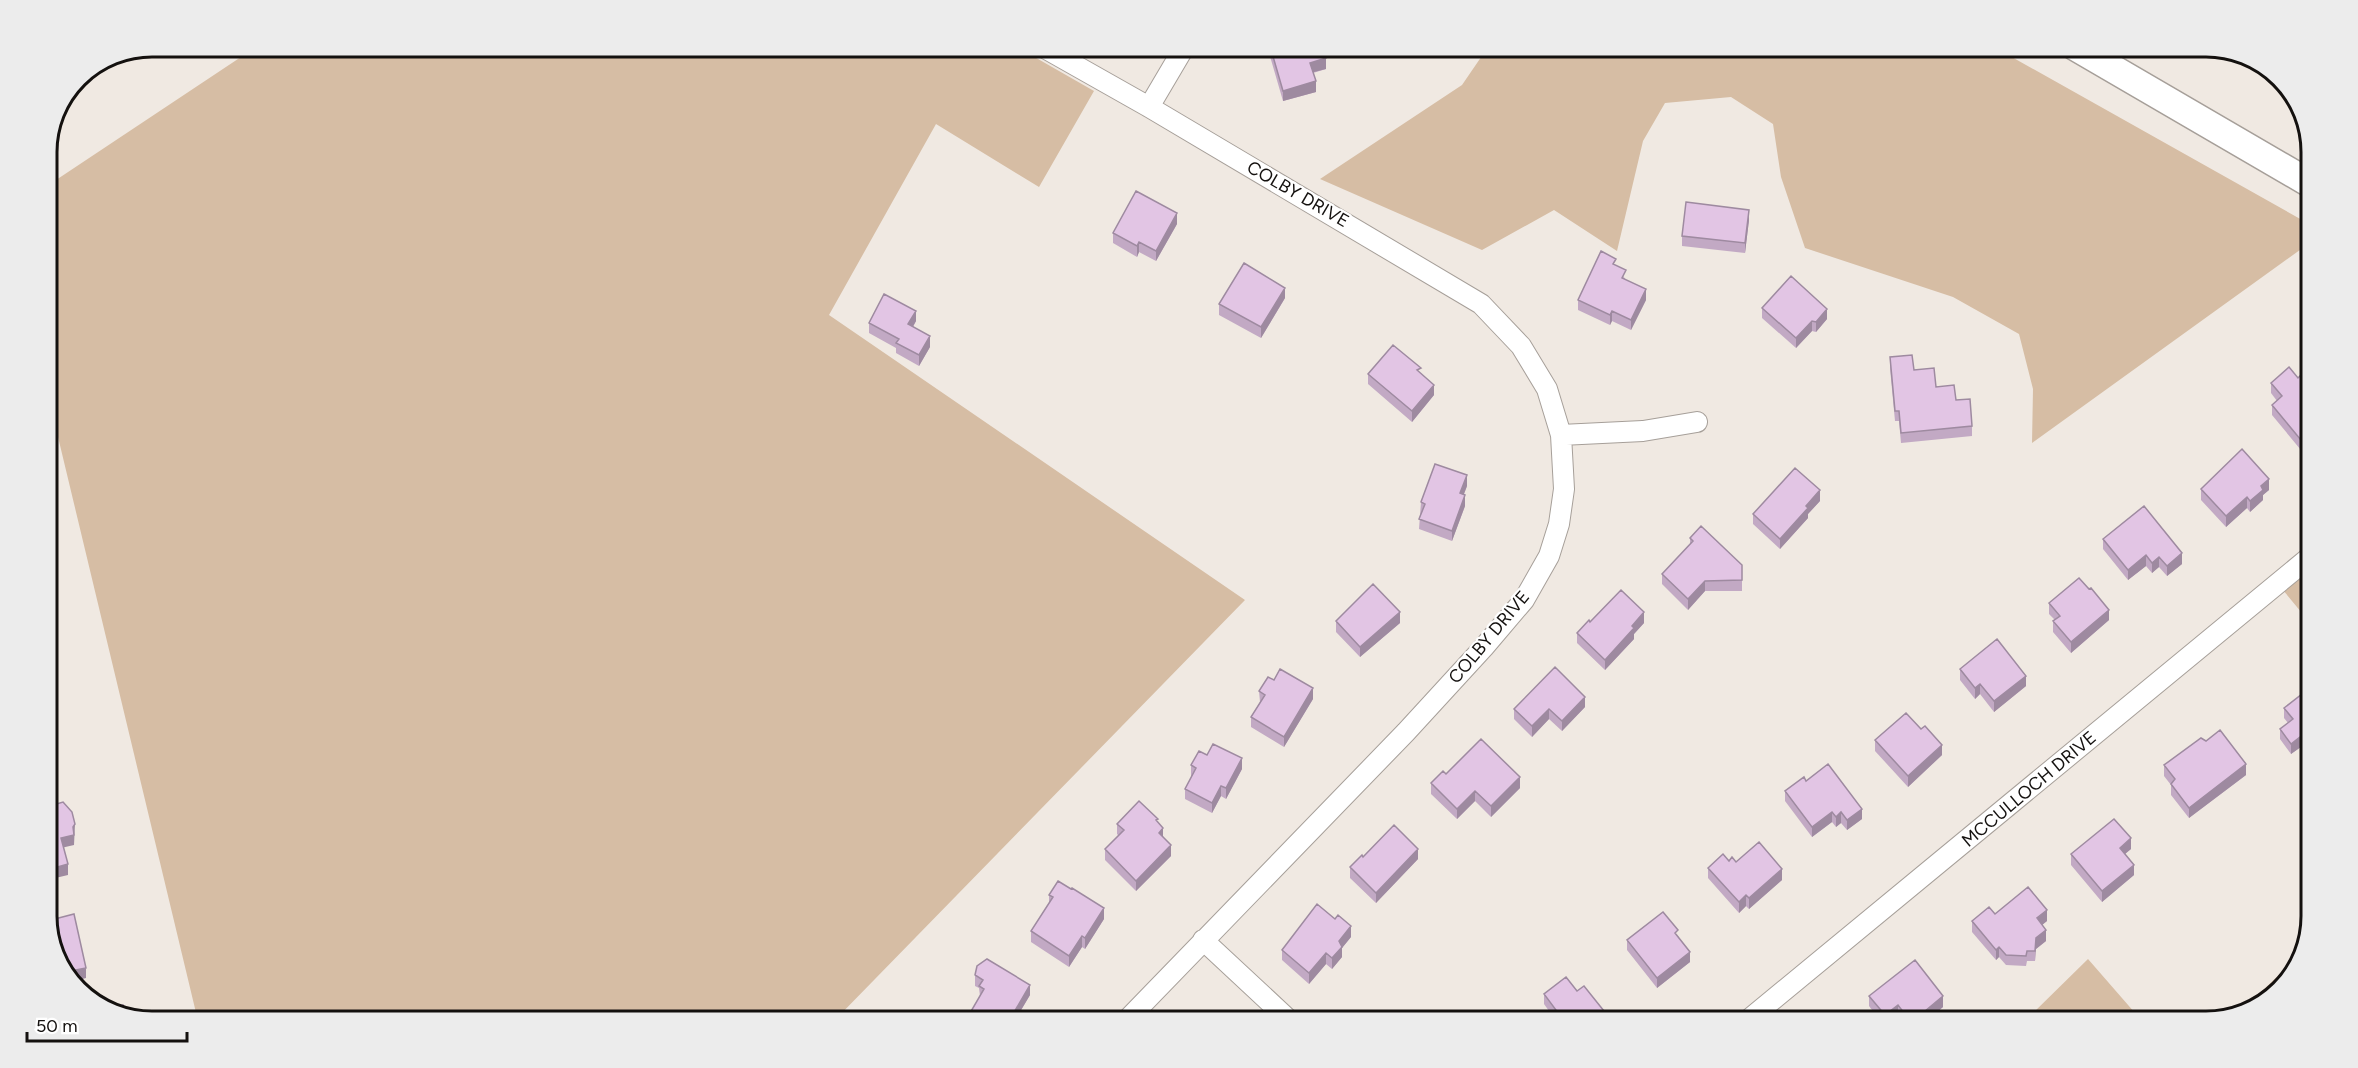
<svg xmlns="http://www.w3.org/2000/svg" width="2358" height="1068" viewBox="0 0 2358 1068" font-family="Figtree,sans-serif">
<style>
.green{fill:#d6bda4}
.lines{fill:none;stroke-linecap:round;stroke-linejoin:round}
.minor-casing{stroke:#a69f99;stroke-width:22}
.secondary-casing{stroke:#a69f99;stroke-width:30}
.minor{stroke:#fff;stroke-width:20}
.secondary{stroke:#fff;stroke-width:27}
.wall{fill:#c2a9c4}
.shaded-wall{fill:#9e8aa0}
.building{fill:#e2c5e4;stroke:#9e8aa0;stroke-width:1.5}
.labels{text-anchor:middle;dominant-baseline:central;stroke-width:4.5;stroke-linejoin:round;paint-order:stroke}
.street-label{font-size:18px;fill:#14110f;stroke:#fff}
.rim{fill:none;stroke:#14110f;stroke-width:3}
</style>
<rect width="100%" height="100%" fill="#f0e9e2"/>
<path class="green" d="M 256,47 L 1017,47 L 1094,91 L 1039,187 L 936,124 L 829,315 L 1245,600 L 834,1021 L 198,1021 L 47,391 L 47,186 Z
M 1488,47 L 1994,47 L 2311,225 L 2311,242 L 2032,443 L 2033,389 L 2019,334 L 1953,297 L 1805,248 L 1781,177 L 1773,124 L 1731,97 L 1665,103 L 1643,141 L 1617,251 L 1554,210 L 1482,250 L 1320,179 L 1462,85 Z
M 2311,556 L 2311,624 L 2278,584 Z
M 2305,950 L 2303,956 L 2265,1003 L 2241,1011 Z
M 2088,959 L 2142,1021 L 2025,1021 Z"/>
<g class="lines">
<g class="minor-casing">
<path id="minor" d="M 1041,46 L 1149,107 L 1481,304 L 1521,346 L 1547,389 L 1561,435 L 1564,489 L 1559,524 L 1549,556 L 1524,600 L 1484,647 L 1406,732 L 1126,1021
M 1149,107 L 1185,46
M 1561,435 L 1643,431 L 1697,422
M 1203,940 L 1290,1021
M 1747,1021 L 2311,556"/>
</g>
<g class="secondary-casing">
<path id="secondary" d="M 2074,46 L 2311,184"/>
</g>
<use href="#minor" class="minor"/>
<use href="#secondary" class="secondary"/>
</g>
<path class="wall" d="M 1267,46 L 1323,46 L 1326,69 L 1313,73 L 1316,92 L 1283,101 Z
M 1749,220 L 1745,253 L 1682,246 L 1682,236 Z
M 1177,224 L 1156,261 L 1139,252 L 1137,257 L 1113,243 L 1113,233 Z
M 1616,266 L 1626,280 L 1646,300 L 1631,330 L 1612,321 L 1610,325 L 1578,310 L 1578,300 Z
M 1285,298 L 1261,338 L 1219,315 L 1219,304 Z
M 1762,308 L 1827,319 L 1816,332 L 1812,331 L 1796,348 L 1762,318 Z
M 916,321 L 913,327 L 930,347 L 919,366 L 896,353 L 896,348 L 869,333 L 869,323 Z
M 1890,357 L 1956,400 L 1972,426 L 1972,436 L 1901,443 L 1899,421 L 1895,421 L 1890,368 Z
M 2311,373 L 2311,460 L 2310,461 L 2272,415 L 2272,405 L 2277,401 L 2271,393 L 2271,383 L 2305,376 Z
M 1368,374 L 1421,374 L 1434,395 L 1412,422 L 1368,384 Z
M 1467,486 L 1464,494 L 1465,506 L 1452,541 L 1419,529 L 1421,502 Z
M 2201,489 L 2269,490 L 2263,495 L 2263,500 L 2250,512 L 2247,508 L 2226,527 L 2201,500 Z
M 1820,501 L 1808,514 L 1808,518 L 1780,549 L 1753,524 L 1753,514 Z
M 1690,538 L 1742,565 L 1742,591 L 1705,591 L 1688,610 L 1662,584 L 1662,574 L 1690,544 Z
M 2103,539 L 2182,564 L 2167,576 L 2159,567 L 2152,573 L 2146,566 L 2128,580 L 2103,549 Z
M 2049,603 L 2109,620 L 2071,653 L 2053,632 L 2053,621 L 2055,620 L 2049,614 Z
M 1336,621 L 1400,623 L 1360,657 L 1336,632 Z
M 1590,622 L 1644,623 L 1634,634 L 1634,639 L 1605,670 L 1577,643 L 1577,633 Z
M 1960,669 L 2026,686 L 1994,712 L 1980,694 L 1975,699 L 1960,680 Z
M 1274,680 L 1313,699 L 1284,747 L 1251,727 L 1251,717 L 1260,702 L 1259,691 Z
M 2311,687 L 2311,753 L 2305,744 L 2291,754 L 2280,739 L 2280,729 L 2288,723 L 2284,718 L 2284,708 Z
M 1585,707 L 1562,731 L 1549,719 L 1532,737 L 1514,719 L 1514,709 Z
M 1875,740 L 1942,755 L 1908,787 L 1875,751 Z
M 1207,755 L 1242,769 L 1226,799 L 1221,796 L 1212,813 L 1185,799 L 1185,789 L 1192,776 L 1191,776 L 1191,765 Z
M 2164,765 L 2246,775 L 2189,818 L 2171,795 L 2171,785 L 2164,776 Z
M 1446,774 L 1520,788 L 1491,817 L 1475,801 L 1457,819 L 1431,794 L 1431,783 Z
M 1785,791 L 1862,819 L 1847,830 L 1841,823 L 1836,827 L 1832,822 L 1812,837 L 1785,801 Z
M 1158,823 L 1171,856 L 1136,891 L 1105,860 L 1105,849 L 1119,836 L 1117,834 L 1117,824 Z
M 2131,849 L 2125,854 L 2134,875 L 2102,902 L 2071,865 L 2071,854 Z
M 1363,857 L 1418,859 L 1376,903 L 1350,878 L 1350,867 Z
M 1729,861 L 1736,862 L 1782,880 L 1749,909 L 1746,906 L 1739,913 L 1708,878 L 1708,868 Z
M 1049,895 L 1104,919 L 1085,949 L 1082,947 L 1069,967 L 1031,942 L 1031,931 L 1049,903 Z
M 1995,914 L 2047,921 L 2042,925 L 2046,941 L 2036,949 L 2035,961 L 2027,961 L 2026,966 L 2006,965 L 1999,957 L 1996,960 L 1972,932 L 1972,921 Z
M 1678,936 L 1690,962 L 1657,988 L 1627,950 L 1627,940 Z
M 1351,937 L 1342,948 L 1342,957 L 1332,969 L 1326,964 L 1309,984 L 1282,960 L 1282,950 Z
M 975,975 L 1030,995 L 1014,1022 L 970,1022 L 970,1013 L 980,996 L 979,988 L 975,986 Z
M 1577,991 L 1608,1022 L 1554,1018 L 1544,1004 L 1544,994 Z
M 1869,996 L 1943,1007 L 1925,1022 L 1903,1022 L 1898,1015 L 1890,1022 L 1881,1022 L 1869,1006 Z"/>
<path class="shaded-wall" d="M 1326,58 L 1326,69 L 1310,73 L 1310,63 Z
M 1316,81 L 1316,92 L 1283,101 L 1283,91 Z
M 1749,210 L 1749,220 L 1745,253 L 1745,243 Z
M 1177,213 L 1177,224 L 1156,261 L 1156,251 Z
M 1139,242 L 1139,252 L 1137,257 L 1137,246 Z
M 1285,288 L 1285,298 L 1261,338 L 1261,327 Z
M 1646,289 L 1646,300 L 1631,330 L 1631,320 Z
M 1827,309 L 1827,319 L 1816,332 L 1816,322 Z
M 916,311 L 916,321 L 908,335 L 908,324 Z
M 1612,311 L 1612,321 L 1610,325 L 1610,315 Z
M 1812,321 L 1812,331 L 1796,348 L 1796,338 Z
M 930,336 L 930,347 L 919,366 L 919,355 Z
M 1434,385 L 1434,395 L 1412,422 L 1412,411 Z
M 2311,449 L 2311,460 L 2310,461 L 2310,451 Z
M 1467,475 L 1467,486 L 1460,504 L 1460,493 Z
M 2269,479 L 2269,490 L 2263,495 L 2263,500 L 2250,512 L 2250,501 L 2261,486 Z
M 1820,490 L 1820,501 L 1808,514 L 1808,518 L 1780,549 L 1780,539 L 1806,506 Z
M 1465,495 L 1465,506 L 1452,541 L 1452,531 Z
M 2247,497 L 2247,508 L 2226,527 L 2226,516 Z
M 2182,553 L 2182,564 L 2167,576 L 2167,566 Z
M 2146,555 L 2146,566 L 2128,580 L 2128,570 Z
M 2159,557 L 2159,567 L 2152,573 L 2152,563 Z
M 1705,581 L 1705,591 L 1688,610 L 1688,599 Z
M 2109,610 L 2109,620 L 2071,653 L 2071,642 Z
M 1400,612 L 1400,623 L 1360,657 L 1360,647 Z
M 1644,612 L 1644,623 L 1634,634 L 1634,639 L 1605,670 L 1605,660 L 1632,626 Z
M 2026,676 L 2026,686 L 1994,712 L 1994,701 Z
M 1980,684 L 1980,694 L 1975,699 L 1975,688 Z
M 1313,688 L 1313,699 L 1284,747 L 1284,737 Z
M 1585,697 L 1585,707 L 1562,731 L 1562,721 Z
M 1549,709 L 1549,719 L 1532,737 L 1532,726 Z
M 2305,733 L 2305,744 L 2291,754 L 2291,744 Z
M 1942,745 L 1942,755 L 1908,787 L 1908,776 Z
M 1242,758 L 1242,769 L 1226,799 L 1226,788 Z
M 2246,764 L 2246,775 L 2189,818 L 2189,808 Z
M 1520,777 L 1520,788 L 1491,817 L 1491,806 Z
M 1221,786 L 1221,796 L 1212,813 L 1212,803 Z
M 1475,791 L 1475,801 L 1457,819 L 1457,809 Z
M 1862,809 L 1862,819 L 1847,830 L 1847,820 Z
M 1832,812 L 1832,822 L 1812,837 L 1812,827 Z
M 1841,812 L 1841,823 L 1836,827 L 1836,817 Z
M 75,824 L 74,845 L 61,848 L 61,838 L 73,827 Z
M 1163,828 L 1163,838 L 1159,833 Z
M 2131,838 L 2131,849 L 2120,858 L 2120,848 Z
M 1171,845 L 1171,856 L 1136,891 L 1136,881 Z
M 1418,849 L 1418,859 L 1376,903 L 1376,893 Z
M 68,864 L 68,875 L 47,880 L 47,870 Z
M 2134,865 L 2134,875 L 2102,902 L 2102,891 Z
M 1782,869 L 1782,880 L 1749,909 L 1749,898 Z
M 1746,895 L 1746,906 L 1739,913 L 1739,902 Z
M 1104,908 L 1104,919 L 1085,949 L 1085,938 Z
M 2047,910 L 2047,921 L 2037,929 L 2037,918 Z
M 1351,926 L 1351,937 L 1342,948 L 1342,957 L 1332,969 L 1332,958 L 1339,941 Z
M 2046,930 L 2046,941 L 2036,949 L 2035,961 L 2036,938 Z
M 1082,936 L 1082,947 L 1069,967 L 1069,956 Z
M 1999,947 L 1999,957 L 1996,960 L 1996,950 Z
M 1690,952 L 1690,962 L 1657,988 L 1657,978 Z
M 1326,953 L 1326,964 L 1309,984 L 1309,973 Z
M 86,968 L 86,978 L 76,981 L 76,986 L 68,980 L 68,979 L 75,970 Z
M 1030,985 L 1030,995 L 1014,1022 L 1013,1022 L 1013,1014 Z
M 1943,996 L 1943,1007 L 1925,1022 L 1912,1022 Z
M 1898,1005 L 1898,1015 L 1890,1022 L 1885,1022 L 1885,1015 Z
M 1010,1012 L 1010,1022 L 1004,1022 Z
M 1608,1016 L 1608,1022 L 1602,1022 Z"/>
<path class="building" d="M 1270,46 L 1323,46 L 1326,58 L 1310,63 L 1316,81 L 1283,91 Z
M 1136,191 L 1177,213 L 1156,251 L 1139,242 L 1137,246 L 1113,233 Z
M 1686,202 L 1749,210 L 1745,243 L 1682,236 Z
M 1601,251 L 1616,259 L 1613,264 L 1626,270 L 1622,278 L 1646,289 L 1631,320 L 1612,311 L 1610,315 L 1578,300 Z
M 1244,263 L 1285,288 L 1261,327 L 1219,304 Z
M 1791,276 L 1827,309 L 1816,322 L 1812,321 L 1796,338 L 1762,308 Z
M 884,294 L 916,311 L 908,324 L 930,336 L 919,355 L 896,343 L 899,339 L 869,323 Z
M 1393,345 L 1421,368 L 1417,370 L 1434,385 L 1412,411 L 1368,374 Z
M 1912,355 L 1914,370 L 1934,368 L 1936,387 L 1954,385 L 1956,400 L 1970,399 L 1972,426 L 1901,433 L 1899,411 L 1895,411 L 1890,357 Z
M 2289,367 L 2298,378 L 2302,374 L 2305,376 L 2310,372 L 2311,373 L 2311,449 L 2310,451 L 2272,405 L 2282,396 L 2271,383 Z
M 2242,449 L 2269,479 L 2261,486 L 2263,490 L 2250,501 L 2247,497 L 2226,516 L 2201,489 Z
M 1435,464 L 1467,475 L 1460,493 L 1465,495 L 1452,531 L 1419,519 L 1425,504 L 1421,502 Z
M 1795,468 L 1820,490 L 1806,506 L 1808,508 L 1780,539 L 1753,514 Z
M 2144,506 L 2182,553 L 2167,566 L 2159,557 L 2152,563 L 2146,555 L 2128,570 L 2103,539 Z
M 1701,526 L 1742,565 L 1742,580 L 1705,581 L 1688,599 L 1662,574 L 1693,541 L 1690,538 Z
M 2079,578 L 2089,589 L 2091,588 L 2109,610 L 2071,642 L 2053,621 L 2060,616 L 2049,603 Z
M 1373,584 L 1400,612 L 1360,647 L 1336,621 Z
M 1621,590 L 1644,612 L 1632,626 L 1634,628 L 1605,660 L 1577,633 L 1589,620 L 1590,622 Z
M 1997,639 L 2026,676 L 1994,701 L 1980,684 L 1975,688 L 1960,669 Z
M 1555,667 L 1585,697 L 1562,721 L 1549,709 L 1532,726 L 1514,709 Z
M 1280,669 L 1313,688 L 1284,737 L 1251,717 L 1265,695 L 1259,691 L 1268,677 L 1274,680 Z
M 2311,687 L 2311,742 L 2305,733 L 2291,744 L 2280,729 L 2293,719 L 2284,708 Z
M 1906,713 L 1921,729 L 1925,726 L 1942,745 L 1908,776 L 1875,740 Z
M 2220,730 L 2246,764 L 2189,808 L 2171,784 L 2175,779 L 2164,765 L 2201,738 L 2206,741 Z
M 1481,739 L 1520,777 L 1491,806 L 1475,791 L 1457,809 L 1431,783 L 1443,771 L 1446,774 Z
M 1213,744 L 1242,758 L 1226,788 L 1221,786 L 1212,803 L 1185,789 L 1196,768 L 1191,765 L 1199,751 L 1207,755 Z
M 1828,764 L 1862,809 L 1847,820 L 1841,812 L 1836,817 L 1832,812 L 1812,827 L 1785,791 L 1804,777 L 1806,781 Z
M 1139,801 L 1158,819 L 1156,820 L 1163,828 L 1159,833 L 1171,845 L 1136,881 L 1105,849 L 1124,830 L 1117,824 Z
M 63,802 L 72,812 L 75,824 L 73,827 L 74,835 L 61,838 L 68,864 L 47,870 L 47,810 L 50,806 Z
M 2114,819 L 2131,838 L 2120,848 L 2134,865 L 2102,891 L 2071,854 Z
M 1394,825 L 1418,849 L 1376,893 L 1350,867 L 1362,855 L 1363,857 Z
M 1759,842 L 1782,869 L 1749,898 L 1746,895 L 1739,902 L 1708,868 L 1723,854 L 1729,861 L 1732,857 L 1736,862 Z
M 1058,881 L 1071,889 L 1072,888 L 1104,908 L 1085,938 L 1082,936 L 1069,956 L 1031,931 L 1053,897 L 1049,895 Z
M 2028,887 L 2047,910 L 2037,918 L 2046,930 L 2036,938 L 2035,951 L 2027,951 L 2026,956 L 2006,955 L 1999,947 L 1996,950 L 1972,921 L 1989,907 L 1995,914 Z
M 1317,904 L 1335,919 L 1338,915 L 1351,926 L 1339,941 L 1342,947 L 1332,958 L 1326,953 L 1309,973 L 1282,950 Z
M 1663,912 L 1678,930 L 1675,933 L 1690,952 L 1657,978 L 1627,940 Z
M 74,914 L 86,968 L 75,970 L 76,977 L 68,979 L 47,921 Z
M 987,959 L 1030,985 L 1013,1014 L 1010,1012 L 1004,1022 L 985,1022 L 970,1013 L 984,989 L 979,986 L 983,980 L 975,975 L 977,966 Z
M 1915,960 L 1943,996 L 1912,1022 L 1911,1022 L 1898,1005 L 1885,1015 L 1869,996 Z
M 1566,977 L 1577,991 L 1584,986 L 1608,1016 L 1602,1022 L 1549,1022 L 1559,1014 L 1544,994 Z
M 123,1005 L 126,1016 L 112,1013 L 107,1010 Z"/>
<g class="labels">
<g class="street-label">
<text transform="translate(1298 194) rotate(30)">COLBY DRIVE</text>
<text transform="translate(1489 637) rotate(-50)">COLBY DRIVE</text>
<text transform="translate(2029 789) rotate(-40)">MCCULLOCH DRIVE</text>
</g>
</g>
<path d="M0 0H2358V1068H0ZM152 57H2206A95 95 0 0 1 2301 152V916A95 95 0 0 1 2206 1011H152A95 95 0 0 1 57 916V152A95 95 0 0 1 152 57Z" fill="#ececec" fill-rule="evenodd"/>
<path class="rim" d="M152 57H2206A95 95 0 0 1 2301 152V916A95 95 0 0 1 2206 1011H152A95 95 0 0 1 57 916V152A95 95 0 0 1 152 57Z"/>
<path d="M27 1032v9h160v-9" fill="none" stroke="#14110f" stroke-width="3"/>
<text x="36" y="1032" font-size="18" fill="#14110f" stroke="#ffffff" stroke-width="4.5" paint-order="stroke">50 m</text>
</svg>
